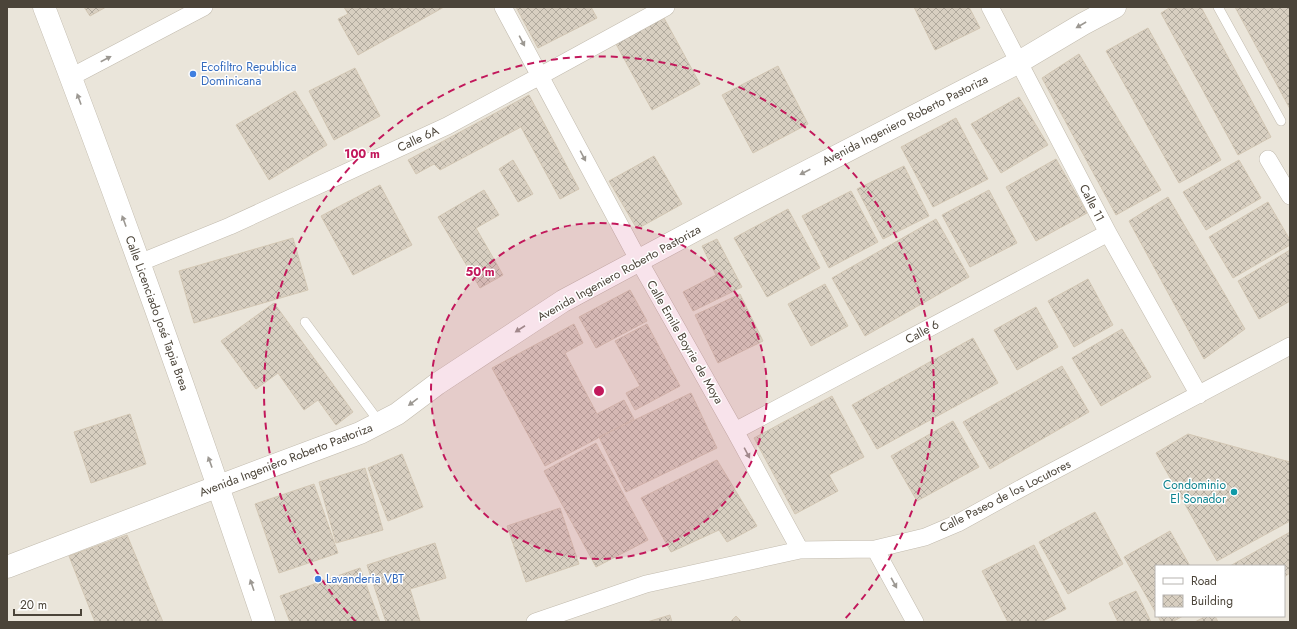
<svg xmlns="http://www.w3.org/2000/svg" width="1297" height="629" viewBox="0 0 1297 629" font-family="Jost,sans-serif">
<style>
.residential{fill:#eae5da;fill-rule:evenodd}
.building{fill:url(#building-cross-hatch);stroke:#d3c7b4}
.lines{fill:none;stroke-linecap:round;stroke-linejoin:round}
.service-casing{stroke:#c2bbae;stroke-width:10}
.minor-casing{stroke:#c2bbae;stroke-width:18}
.tertiary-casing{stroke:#c2bbae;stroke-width:23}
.service{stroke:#fff;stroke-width:9}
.minor{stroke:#fff;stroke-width:17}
.tertiary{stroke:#fff;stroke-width:22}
.oneway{fill:#9c9892}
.ring{fill:none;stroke:#c2185b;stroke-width:2;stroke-dasharray:7 5}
.shop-dot{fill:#3f7fe0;stroke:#fff;stroke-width:1.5}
.culture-dot{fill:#0f9aa8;stroke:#fff;stroke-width:1.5}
.labels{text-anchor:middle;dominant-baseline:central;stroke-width:3;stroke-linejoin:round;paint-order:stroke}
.shop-label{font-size:12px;fill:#366cbe;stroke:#fff;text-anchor:start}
.street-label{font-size:12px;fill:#4b4439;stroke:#fff}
.culture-label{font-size:12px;fill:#0d838f;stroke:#fff;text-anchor:end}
.centre{fill:#c2185b;stroke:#fff;stroke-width:2}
.ring-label{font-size:12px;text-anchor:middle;font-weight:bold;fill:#c2185b;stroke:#fff;stroke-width:3;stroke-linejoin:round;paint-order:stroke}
</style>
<defs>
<pattern id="building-cross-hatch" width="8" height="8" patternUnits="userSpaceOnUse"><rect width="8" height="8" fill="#d8cfc1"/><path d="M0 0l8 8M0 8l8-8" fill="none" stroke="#b1aa9e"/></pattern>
</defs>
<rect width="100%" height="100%" fill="#f6f3ec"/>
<path class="residential" d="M 7,7 L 1290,7 L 1290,622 L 7,622 ZM 1156,566 L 1284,566 L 1284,616 L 1156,616 Z"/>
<path class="building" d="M 84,7 L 106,7 L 90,16 Z
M 344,7 L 444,7 L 358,55 L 338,19 L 348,14 Z
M 516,7 L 591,7 L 597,18 L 538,48 Z
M 914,7 L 969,7 L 980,28 L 935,50 Z
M 1171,7 L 1201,7 L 1271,137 L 1238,155 L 1161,13 Z
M 1235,7 L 1290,7 L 1290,109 Z
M 664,18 L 700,84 L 652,110 L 616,44 Z
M 1148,28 L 1221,160 L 1179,183 L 1106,51 Z
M 1079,54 L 1161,190 L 1116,215 L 1042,78 Z
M 778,66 L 808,124 L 753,153 L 722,95 Z
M 355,68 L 380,116 L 334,140 L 309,91 Z
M 295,91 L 327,145 L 269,180 L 236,125 Z
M 529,95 L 579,189 L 560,199 L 521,127 L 440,170 L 434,164 L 416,174 L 408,160 Z
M 1019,97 L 1048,145 L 1001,173 L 971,124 Z
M 956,118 L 988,179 L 933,207 L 901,147 Z
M 654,156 L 682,204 L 637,229 L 609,181 Z
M 1056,159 L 1087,213 L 1036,241 L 1006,187 Z
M 513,160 L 533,194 L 518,202 L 499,169 Z
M 1239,160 L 1261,198 L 1206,230 L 1183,192 Z
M 904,166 L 929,216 L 883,239 L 857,189 Z
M 380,185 L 412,245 L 353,275 L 321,216 Z
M 484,190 L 499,215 L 476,228 L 503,275 L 480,288 L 438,217 Z
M 989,190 L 1017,243 L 970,267 L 942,215 Z
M 851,191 L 878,242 L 829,268 L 802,216 Z
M 1168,197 L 1245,329 L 1204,359 L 1129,221 Z
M 1268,202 L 1290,240 L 1290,245 L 1233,278 L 1209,237 Z
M 788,209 L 820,268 L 767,297 L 734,238 Z
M 936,219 L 969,277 L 865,336 L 832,278 Z
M 293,238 L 308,290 L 194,323 L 179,271 Z
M 717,239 L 742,287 L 693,311 L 683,292 L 716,275 L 702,246 Z
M 1290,250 L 1290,301 L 1259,319 L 1238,281 Z
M 1088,279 L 1113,325 L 1074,347 L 1048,301 Z
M 825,284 L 848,326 L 811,346 L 788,304 Z
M 630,290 L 647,321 L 596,348 L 579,317 Z
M 740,294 L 763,341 L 718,363 L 695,315 Z
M 274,303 L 353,412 L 336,425 L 318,400 L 304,410 L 278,373 L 256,389 L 221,341 Z
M 1036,307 L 1058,347 L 1017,370 L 994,330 Z
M 574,324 L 583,343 L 565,353 L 597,414 L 624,400 L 634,419 L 545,466 L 492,368 Z
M 647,324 L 680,386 L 635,410 L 626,393 L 640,386 L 615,341 Z
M 1122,329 L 1151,377 L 1101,406 L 1072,358 Z
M 973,338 L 998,383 L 877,449 L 852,405 Z
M 1062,366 L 1089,412 L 990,469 L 963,422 Z
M 691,393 L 717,448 L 626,492 L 599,437 Z
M 832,396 L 864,457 L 829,475 L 838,491 L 795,514 L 754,438 Z
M 130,414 L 146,464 L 91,483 L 74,432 Z
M 953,421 L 979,467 L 917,501 L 891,456 Z
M 1188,434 L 1290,462 L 1290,521 L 1217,561 L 1156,453 Z
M 596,443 L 648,540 L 596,567 L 544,471 Z
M 402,454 L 423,507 L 388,521 L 368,468 Z
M 717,460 L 757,526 L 727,542 L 719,530 L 671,552 L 641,498 Z
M 365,468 L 383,530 L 336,543 L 319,482 Z
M 314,484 L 338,553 L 279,573 L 255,504 Z
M 560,508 L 579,564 L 526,582 L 507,526 Z
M 1095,512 L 1123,564 L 1068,594 L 1039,542 Z
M 1170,531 L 1190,566 L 1156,566 L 1156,613 L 1124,557 Z
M 1290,532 L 1290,573 L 1284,577 L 1284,566 L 1230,566 Z
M 127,535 L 163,622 L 95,622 L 69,556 Z
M 435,543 L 446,578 L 410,589 L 420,621 L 386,622 L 367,565 Z
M 1034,545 L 1066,609 L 1041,622 L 1008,622 L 982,571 Z
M 360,568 L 380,622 L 290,622 L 280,596 Z
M 1136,591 L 1151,622 L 1118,622 L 1109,603 Z
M 670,615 L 672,622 L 647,622 Z
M 736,616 L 742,622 L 730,622 Z
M 1158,616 L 1183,616 L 1172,622 L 1161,622 Z
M 1206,616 L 1215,616 L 1218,622 L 1195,622 Z"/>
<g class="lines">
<g class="service-casing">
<path id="service" d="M 1218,7 L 1281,121
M 305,322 L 380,423"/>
</g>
<g class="minor-casing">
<path id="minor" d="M 503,7 L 639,261 L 735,431 L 800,550
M 990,7 L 1108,233 L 1199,395
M 71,77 L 204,7
M 1268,159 L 1290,196
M 139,263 L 230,226 L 447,126 L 540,76 L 666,7
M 735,431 L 1108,233
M 875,549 L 915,622
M 535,622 L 646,584 L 800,550 L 875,549 L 925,537 L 958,523 L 1029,484 L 1290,346"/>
</g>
<g class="tertiary-casing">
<path id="tertiary" d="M 44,7 C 122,210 195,416 264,622
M 7,567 L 219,486 L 360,433 L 397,414 L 437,384 L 563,301 L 746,203 L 1019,62 L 1083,24 L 1115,7"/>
</g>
<use href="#service" class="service"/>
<use href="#minor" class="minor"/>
<use href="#tertiary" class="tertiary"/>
</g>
<defs><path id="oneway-solid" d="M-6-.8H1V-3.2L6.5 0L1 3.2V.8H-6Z"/></defs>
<g class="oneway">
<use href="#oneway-solid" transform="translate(1081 25) rotate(150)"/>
<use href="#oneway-solid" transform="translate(522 41) rotate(62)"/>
<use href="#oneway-solid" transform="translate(106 59) rotate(-28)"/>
<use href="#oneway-solid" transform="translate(79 99) rotate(-110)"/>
<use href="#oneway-solid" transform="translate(583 156) rotate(62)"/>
<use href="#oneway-solid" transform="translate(805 172) rotate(153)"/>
<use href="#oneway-solid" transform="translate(124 221) rotate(-110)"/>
<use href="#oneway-solid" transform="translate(520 329) rotate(147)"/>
<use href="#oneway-solid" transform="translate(413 402) rotate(143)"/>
<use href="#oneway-solid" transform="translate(747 453) rotate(62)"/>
<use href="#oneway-solid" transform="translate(210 462) rotate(-110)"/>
<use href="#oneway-solid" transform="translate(894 583) rotate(61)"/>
<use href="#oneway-solid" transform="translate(252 585) rotate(-109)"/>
</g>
<circle cx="599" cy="391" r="168" fill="#c2185b" fill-opacity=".12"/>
<g class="ring">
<circle cx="599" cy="391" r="168"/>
<path d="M356 622A335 335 0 1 1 842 622"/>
</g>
<g class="shop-dot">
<circle cx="193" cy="74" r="4"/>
<circle cx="318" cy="579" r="4"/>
</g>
<circle class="culture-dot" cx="1234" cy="492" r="4"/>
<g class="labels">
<g class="shop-label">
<text x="201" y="67">Ecofiltro Republica<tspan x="201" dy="14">Dominicana</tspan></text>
<text x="326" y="579">Lavanderia VBT</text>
</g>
<g class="street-label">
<text transform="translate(905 120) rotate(-27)">Avenida Ingeniero Roberto Pastoriza</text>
<text transform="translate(418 139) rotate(-25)">Calle 6A</text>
<text transform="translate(1092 203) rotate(63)">Calle 11</text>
<text transform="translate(619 273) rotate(-29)">Avenida Ingeniero Roberto Pastoriza</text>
<text transform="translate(157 313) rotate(70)">Calle Licenciado José Tapia Brea</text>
<text transform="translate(922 332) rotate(-28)">Calle 6</text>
<text transform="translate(685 342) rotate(60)">Calle Emile Boyrie de Moya</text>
<text transform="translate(286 460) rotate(-21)">Avenida Ingeniero Roberto Pastoriza</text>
<text transform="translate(1005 496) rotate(-27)">Calle Paseo de los Locutores</text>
</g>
<g class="culture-label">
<text x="1226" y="485">Condominio<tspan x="1226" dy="14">El Sonador</tspan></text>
</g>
</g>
<circle cx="599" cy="391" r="6" class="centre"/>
<g class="ring-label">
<text x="362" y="158">100 m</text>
<text x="480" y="276">50 m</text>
</g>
<rect width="1297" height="629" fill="none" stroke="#4b4439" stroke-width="16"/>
<rect x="1155" y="565" width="130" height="52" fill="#ffffff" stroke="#b7b4b0"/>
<rect x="1163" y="578" width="20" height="6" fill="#ffffff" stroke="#b7b4b0"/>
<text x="1191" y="585" font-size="12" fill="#4b4439">Road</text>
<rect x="1163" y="595" width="20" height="12" fill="url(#building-cross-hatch)" stroke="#b7b4b0"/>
<text x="1191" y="605" font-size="12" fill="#4b4439">Building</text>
<path d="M14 609v6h67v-6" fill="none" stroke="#4b4439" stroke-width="2"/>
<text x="20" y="609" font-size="12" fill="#4b4439" stroke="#ffffff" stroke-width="3" paint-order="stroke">20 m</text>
</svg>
